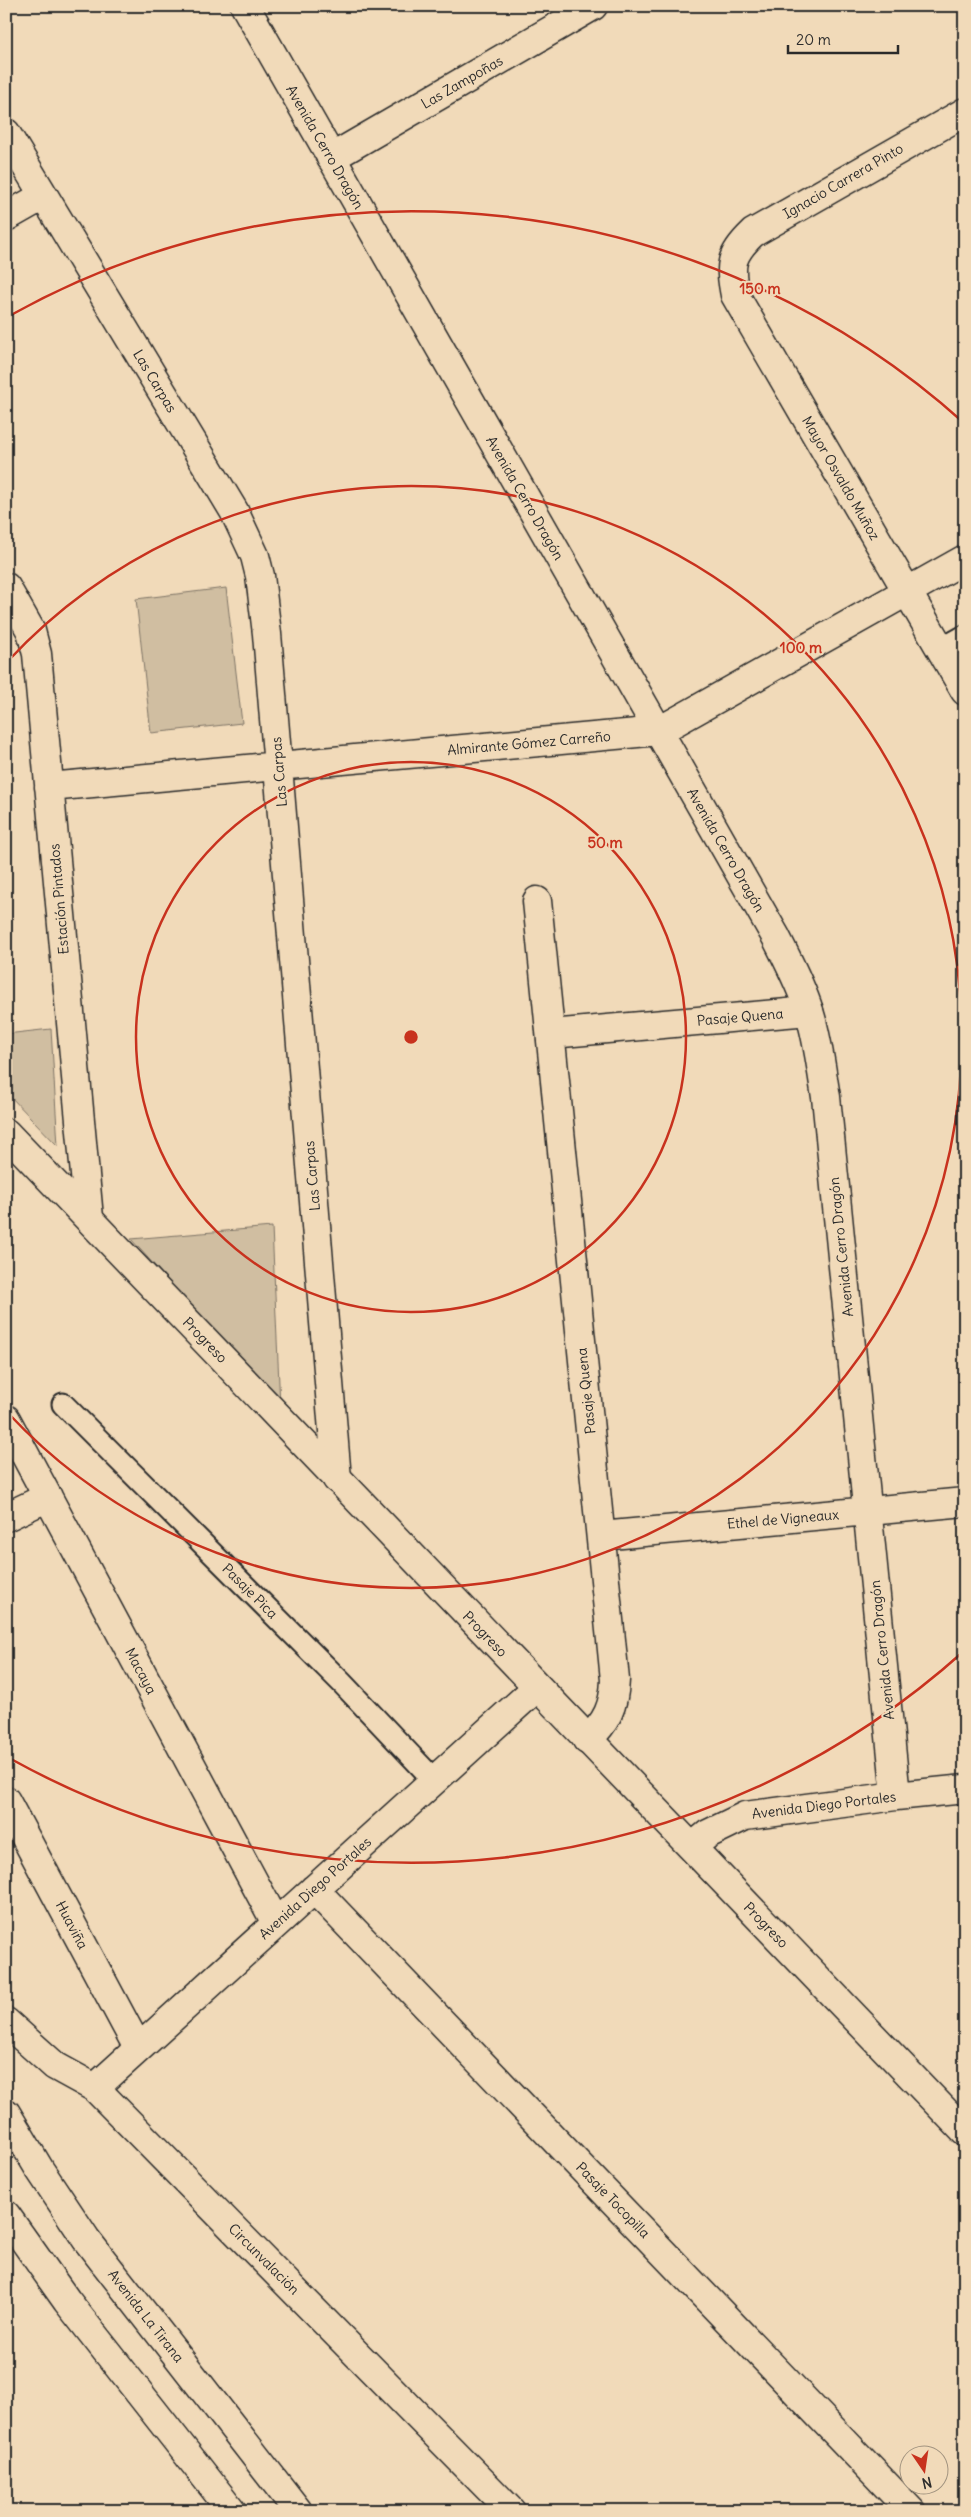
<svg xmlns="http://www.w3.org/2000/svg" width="971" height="2517" viewBox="0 0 971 2517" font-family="Delius,sans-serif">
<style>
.green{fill:#d0bea1;stroke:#7e7466}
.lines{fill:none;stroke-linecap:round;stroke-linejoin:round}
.lane-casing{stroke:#2b2b2b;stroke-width:25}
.street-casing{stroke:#2b2b2b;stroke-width:31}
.secondary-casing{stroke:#2b2b2b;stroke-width:31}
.highway-casing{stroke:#2b2b2b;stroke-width:31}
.lane{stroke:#f1dab9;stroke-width:21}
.street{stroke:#f1dab9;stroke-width:28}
.secondary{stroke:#f1dab9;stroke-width:28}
.highway{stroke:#f1dab9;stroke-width:28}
.ring{fill:none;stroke:#c8321e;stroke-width:2.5}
.labels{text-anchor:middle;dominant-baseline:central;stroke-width:4;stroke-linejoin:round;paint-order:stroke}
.street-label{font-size:14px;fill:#2b2b2b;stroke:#f1dab9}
.centre{fill:#c8321e;stroke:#f1dab9;stroke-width:2.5}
.ring-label{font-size:15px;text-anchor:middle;font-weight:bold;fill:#c8321e;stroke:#f1dab9;stroke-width:4;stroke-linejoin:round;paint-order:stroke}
</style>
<rect width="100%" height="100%" fill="#f1dab9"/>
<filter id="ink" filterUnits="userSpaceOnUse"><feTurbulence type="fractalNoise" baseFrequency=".02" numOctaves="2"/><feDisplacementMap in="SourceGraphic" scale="10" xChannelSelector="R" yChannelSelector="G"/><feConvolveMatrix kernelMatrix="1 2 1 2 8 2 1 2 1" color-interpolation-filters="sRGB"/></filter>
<g filter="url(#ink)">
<path class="green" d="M 226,588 L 242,723 L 151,733 L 136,599 Z
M 51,1029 L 58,1146 L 6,1092 L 6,1034 Z
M 272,1227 L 280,1406 L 131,1239 Z"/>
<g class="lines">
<g class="lane-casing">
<path id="lane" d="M 940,650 L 965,636
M 63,1404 L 342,1683 L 434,1780"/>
</g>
<g class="street-casing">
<path id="street" d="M 965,112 L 753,233 C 730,255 729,265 735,295 L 965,691
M 6,133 L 234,511 L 255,556 L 260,576 L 267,634 L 337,1479
M 331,158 L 593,6
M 6,217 L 43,196
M 6,587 L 31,631 L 37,654 L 89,1218
M 49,787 L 659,731 L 965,559
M 537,901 L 615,1680 C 614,1706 607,1722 587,1740
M 551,1034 L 809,1011
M 6,1419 L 276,1923
M 6,1517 L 48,1497
M 601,1536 L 965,1502
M 6,1801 L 138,2048
M 314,1889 L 911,2511
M 6,2022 L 55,2066 L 95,2088 L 511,2511
M 95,2088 L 536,1688"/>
</g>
<g class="secondary-casing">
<path id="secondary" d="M 245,6 L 776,937 C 788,961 801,985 809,1011 C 818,1039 821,1068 826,1097 L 896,1796
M 6,1133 L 965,2132
M 692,1847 L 708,1834 L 745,1816 L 896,1796 L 965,1789"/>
</g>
<g class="highway-casing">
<path id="highway" d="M 6,2113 L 40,2170 L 86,2239 L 298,2511
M 6,2215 L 67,2301 L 232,2511"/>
</g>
<use href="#lane" class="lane"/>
<use href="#street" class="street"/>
<use href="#secondary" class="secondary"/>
<use href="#highway" class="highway"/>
</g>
</g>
<g class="ring">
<circle cx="411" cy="1037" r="275"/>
<path d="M8 661A551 551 0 1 1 8 1413"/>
<path d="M964 1651A826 826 0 0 1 11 1759M11 315A826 826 0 0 1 964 423"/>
</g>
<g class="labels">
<g class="street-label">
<text transform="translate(462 82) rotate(-30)">Las Zampoñas</text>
<text transform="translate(325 147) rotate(60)">Avenida Cerro Dragón</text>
<text transform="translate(843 181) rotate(-30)">Ignacio Carrera Pinto</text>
<text transform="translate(155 381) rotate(59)">Las Carpas</text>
<text transform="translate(841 478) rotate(60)">Mayor Osvaldo Muñoz</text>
<text transform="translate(525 498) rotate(60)">Avenida Cerro Dragón</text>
<text transform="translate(529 743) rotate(-5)">Almirante Gómez Carreño</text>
<text transform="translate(279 772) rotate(-95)">Las Carpas</text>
<text transform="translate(726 850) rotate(60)">Avenida Cerro Dragón</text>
<text transform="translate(59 899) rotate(-95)">Estación Pintados</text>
<text transform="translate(740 1017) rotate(-5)">Pasaje Quena</text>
<text transform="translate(312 1176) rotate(-95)">Las Carpas</text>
<text transform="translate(841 1247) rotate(-96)">Avenida Cerro Dragón</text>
<text transform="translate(205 1340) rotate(46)">Progreso</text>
<text transform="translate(586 1391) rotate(-96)">Pasaje Quena</text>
<text transform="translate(783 1519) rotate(-5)">Ethel de Vigneaux</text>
<text transform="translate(250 1591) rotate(45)">Pasaje Pica</text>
<text transform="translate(485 1634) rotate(46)">Progreso</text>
<text transform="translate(882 1650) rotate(-96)">Avenida Cerro Dragón</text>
<text transform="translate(141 1671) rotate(62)">Macaya</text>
<text transform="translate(824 1805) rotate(-7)">Avenida Diego Portales</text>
<text transform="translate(315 1888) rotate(-42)">Avenida Diego Portales</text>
<text transform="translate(72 1925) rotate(62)">Huaviña</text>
<text transform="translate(766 1925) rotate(46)">Progreso</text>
<text transform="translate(613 2200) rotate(46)">Pasaje Tocopilla</text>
<text transform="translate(264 2259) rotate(45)">Circunvalación</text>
<text transform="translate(146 2316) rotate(52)">Avenida La Tirana</text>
</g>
</g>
<circle cx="411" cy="1037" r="8" class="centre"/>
<g class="ring-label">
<text x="760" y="294">150 m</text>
<text x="801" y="653">100 m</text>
<text x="605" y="848">50 m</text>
</g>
<rect width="971" height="2517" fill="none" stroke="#f1dab9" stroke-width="25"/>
<rect x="12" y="12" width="946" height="2492" fill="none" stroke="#2b2b2b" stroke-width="2" filter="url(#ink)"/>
<g transform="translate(924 2470) rotate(167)"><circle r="24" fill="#f1dab9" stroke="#a29480"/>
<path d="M0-4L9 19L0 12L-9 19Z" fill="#c8321e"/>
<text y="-8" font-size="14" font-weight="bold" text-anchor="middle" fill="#2b2b2b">N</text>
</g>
<path d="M788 45v8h110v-8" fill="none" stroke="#2b2b2b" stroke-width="2.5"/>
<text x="796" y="45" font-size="15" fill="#2b2b2b" stroke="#f1dab9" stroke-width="4" paint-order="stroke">20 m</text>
</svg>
